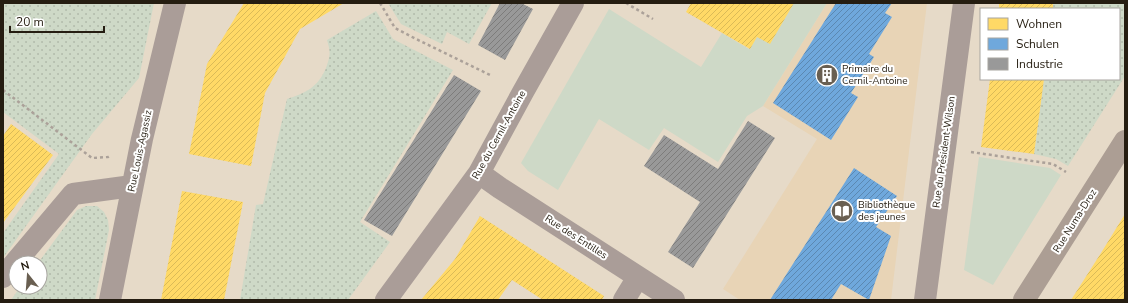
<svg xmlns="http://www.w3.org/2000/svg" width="1128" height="303" viewBox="0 0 1128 303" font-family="'Nunito Sans',sans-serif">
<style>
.built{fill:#e8d4b6}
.grass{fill:#ced9c7}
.park{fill:url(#park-dots)}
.homes{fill:url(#homes-hatch)}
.schools{fill:url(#schools-hatch)}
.industry{fill:url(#industry-hatch)}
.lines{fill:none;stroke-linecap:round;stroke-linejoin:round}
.path{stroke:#aba199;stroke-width:2.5;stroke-dasharray:3 3;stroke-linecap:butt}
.minor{stroke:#aa9d98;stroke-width:22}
.major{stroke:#ac9e94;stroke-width:22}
.labels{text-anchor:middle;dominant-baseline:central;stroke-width:4;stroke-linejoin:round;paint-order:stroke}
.poi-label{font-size:10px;fill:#251d11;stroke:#fff;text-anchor:start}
.street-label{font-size:10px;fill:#251d11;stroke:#fff}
</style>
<defs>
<pattern id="park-dots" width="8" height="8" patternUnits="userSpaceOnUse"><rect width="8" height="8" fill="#ced9c7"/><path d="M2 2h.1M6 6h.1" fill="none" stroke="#b1baaa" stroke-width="1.8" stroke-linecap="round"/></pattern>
<pattern id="homes-hatch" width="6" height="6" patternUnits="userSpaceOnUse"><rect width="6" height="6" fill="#ffd966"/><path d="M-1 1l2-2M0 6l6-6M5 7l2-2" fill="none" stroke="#daba57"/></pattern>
<pattern id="schools-hatch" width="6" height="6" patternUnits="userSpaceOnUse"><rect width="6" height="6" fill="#6fa8dc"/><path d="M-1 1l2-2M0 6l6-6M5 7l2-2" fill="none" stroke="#5b88b1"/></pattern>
<pattern id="industry-hatch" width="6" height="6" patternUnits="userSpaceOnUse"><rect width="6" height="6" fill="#999"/><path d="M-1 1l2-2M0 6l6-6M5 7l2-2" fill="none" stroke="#7d7c7b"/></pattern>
</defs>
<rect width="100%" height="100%" fill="#e6dac8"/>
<path class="built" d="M 827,3 L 927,3 L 891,300 L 740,300 L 723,289 L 817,139 L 763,106 Z"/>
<path class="grass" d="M 794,3 L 827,3 L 763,106 L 747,116 L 718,162 L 664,128 L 649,150 L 599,119 L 558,190 L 528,171 L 521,163 L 609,9 L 701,67 L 722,33 L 749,49 L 757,37 Z
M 979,157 L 1050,168 L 1061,175 L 993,285 L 964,270 Z"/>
<path class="park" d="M 3,3 L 154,3 L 139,78 L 92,134 L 3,258 L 3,233 L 59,154 L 3,112 Z
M 388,3 L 492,3 L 469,44 L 447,32 L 442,44 L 401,24 Z
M 1053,3 L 1125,3 L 1125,76 L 1068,166 L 1056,159 L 1034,154 L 1044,79 L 1119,79 L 1119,9 L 1053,9 Z
M 376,11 L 393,39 L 453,70 L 360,222 L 390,242 L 348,300 L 240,300 L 256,205 L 263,204 L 287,99 C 306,93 318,87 326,68 C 330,56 331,53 327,40 Z
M 86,206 L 97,206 L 104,212 L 108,220 L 109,230 L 95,300 L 11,300 L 20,287 L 40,287 L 40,263 L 38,263 L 77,210 Z"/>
<path class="homes" d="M 244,3 L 344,3 L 300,29 L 265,93 L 251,166 L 189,154 L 207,64 Z
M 691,3 L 794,3 L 770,44 L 757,37 L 750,49 L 686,12 Z
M 999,3 L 1053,3 L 1053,9 L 999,9 Z
M 990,79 L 1044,79 L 1034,154 L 981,147 Z
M 11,124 L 53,155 L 3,223 L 3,136 Z
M 182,191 L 243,202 L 224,300 L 161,300 Z
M 1125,214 L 1125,300 L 1071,300 L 1101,253 Z
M 480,216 L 604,296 L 602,300 L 543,300 L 512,280 L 498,300 L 421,300 L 455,259 Z"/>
<path class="schools" d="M 836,3 L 892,3 L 885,13 L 892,17 L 869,54 L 874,57 L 851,93 L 858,97 L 831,140 L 773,103 Z
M 854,168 L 897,196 L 876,227 L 891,236 L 869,300 L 841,284 L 831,300 L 770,300 Z"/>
<path class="industry" d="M 500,3 L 521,3 L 533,9 L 505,60 L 478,45 Z
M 454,75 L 481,91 L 392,236 L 364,220 Z
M 748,121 L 775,138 L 693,268 L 668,252 L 700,202 L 644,166 L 664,135 L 718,169 Z"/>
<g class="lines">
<path class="path" d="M 380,3 L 395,28 L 416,39 L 490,75
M 626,3 L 653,19
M 3,90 L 92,158 L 108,157 L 111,155
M 971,152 L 1053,164 L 1066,172"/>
<path class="minor" d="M 479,173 L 500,188 L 674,300
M 3,277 L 73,194 L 132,186
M 110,300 L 142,139 L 175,3
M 386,300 L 479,173 L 523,92 L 573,3
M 624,300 L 638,277
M 925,300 L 964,3"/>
<path class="major" d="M 1024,300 L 1125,141"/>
</g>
<defs>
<g id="building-disc" transform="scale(1.15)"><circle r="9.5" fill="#695f51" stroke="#fff"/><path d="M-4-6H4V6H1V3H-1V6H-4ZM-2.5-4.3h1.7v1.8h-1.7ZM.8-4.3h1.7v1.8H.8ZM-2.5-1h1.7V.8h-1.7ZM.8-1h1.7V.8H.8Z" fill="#fff"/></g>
<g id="library-disc" transform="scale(1.15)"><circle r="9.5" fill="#695f51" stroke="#fff"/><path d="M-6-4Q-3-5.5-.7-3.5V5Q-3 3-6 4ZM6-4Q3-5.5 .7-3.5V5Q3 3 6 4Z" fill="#fff"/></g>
</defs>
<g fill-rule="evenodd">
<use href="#building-disc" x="827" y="75"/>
<use href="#library-disc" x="842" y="211"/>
</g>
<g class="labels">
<g class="poi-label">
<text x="842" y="69">Primaire du<tspan x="842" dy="12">Cernil-Antoine</tspan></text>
<text x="858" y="205">Bibliothèque<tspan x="858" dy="12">des jeunes</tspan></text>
</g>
<g class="street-label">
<text transform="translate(499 135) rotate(-61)">Rue du Cernil-Antoine</text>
<text transform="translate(140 151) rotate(-78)">Rue Louis-Agassiz</text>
<text transform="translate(944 152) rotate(-82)">Rue du Président-Wilson</text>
<text transform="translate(1075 221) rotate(-58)">Rue Numa-Droz</text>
<text transform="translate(576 237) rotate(33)">Rue des Entilles</text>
</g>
</g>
<rect width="1128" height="303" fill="none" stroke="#251d11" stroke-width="8"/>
<rect x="980" y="8" width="140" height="72" fill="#ffffff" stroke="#a8a5a0"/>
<rect x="988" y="18" width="20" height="12" fill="#ffd966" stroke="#a8a5a0"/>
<text x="1016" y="28" font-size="12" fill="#251d11">Wohnen</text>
<rect x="988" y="38" width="20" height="12" fill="#6fa8dc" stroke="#a8a5a0"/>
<text x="1016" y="48" font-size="12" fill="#251d11">Schulen</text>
<rect x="988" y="58" width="20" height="12" fill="#999999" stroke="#a8a5a0"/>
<text x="1016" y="68" font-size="12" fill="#251d11">Industrie</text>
<g transform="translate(28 275) rotate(343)"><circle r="19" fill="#ffffff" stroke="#a8a5a0"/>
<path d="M0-3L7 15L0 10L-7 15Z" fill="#695f51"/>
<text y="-6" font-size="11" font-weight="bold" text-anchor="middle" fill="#251d11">N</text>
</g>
<path d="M10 26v6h94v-6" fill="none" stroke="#251d11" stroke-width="2"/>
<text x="16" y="26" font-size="12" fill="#251d11" stroke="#ffffff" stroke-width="3" paint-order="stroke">20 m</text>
</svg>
